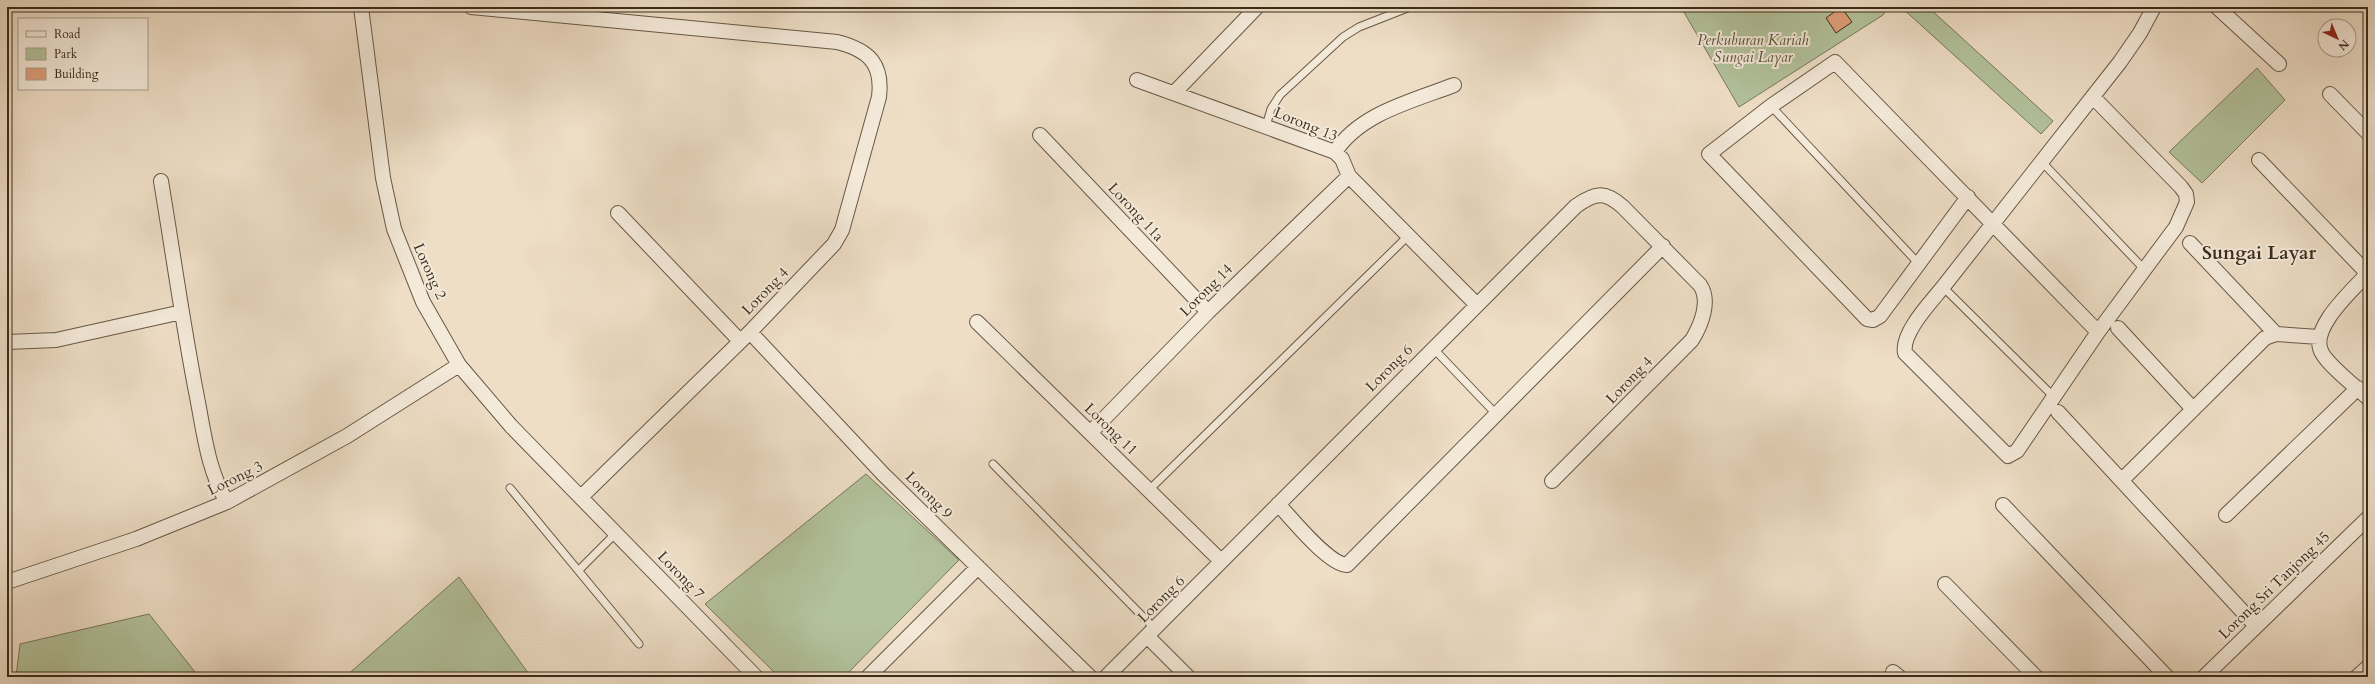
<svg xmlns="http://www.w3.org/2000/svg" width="2375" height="684" viewBox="0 0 2375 684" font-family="Cardo,serif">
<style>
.green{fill:#b2c29b;stroke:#76775c}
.building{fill:#e0a079;stroke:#3a2c1c}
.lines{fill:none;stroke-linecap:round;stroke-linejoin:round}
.lane-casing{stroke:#675846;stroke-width:9}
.street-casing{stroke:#675846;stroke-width:16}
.lane{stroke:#f4eada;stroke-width:7}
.street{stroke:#f4eada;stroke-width:14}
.labels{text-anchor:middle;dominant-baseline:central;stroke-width:4;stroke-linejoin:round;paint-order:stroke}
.park-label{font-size:15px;font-style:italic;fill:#58523c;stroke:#f4eada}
.street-label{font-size:15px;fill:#3a2c1c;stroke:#f4eada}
.district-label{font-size:19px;font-weight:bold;fill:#3a2c1c;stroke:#f4eada}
</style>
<rect width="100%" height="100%" fill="#eedec6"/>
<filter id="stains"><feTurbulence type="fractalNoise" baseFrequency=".005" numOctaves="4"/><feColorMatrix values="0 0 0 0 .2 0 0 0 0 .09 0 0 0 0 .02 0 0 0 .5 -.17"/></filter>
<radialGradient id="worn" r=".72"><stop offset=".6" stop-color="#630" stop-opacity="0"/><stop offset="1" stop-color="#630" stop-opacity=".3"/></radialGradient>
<path class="green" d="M 1681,7 L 1886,7 L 1887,8 L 1883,15 L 1739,107 Z
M 1901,7 L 1928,7 L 2053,121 L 2041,134 Z
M 2257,68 L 2285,100 L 2202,183 L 2169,152 Z
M 866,474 L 959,560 L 844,677 L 779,677 L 705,604 Z
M 459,577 L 531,677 L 345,677 Z
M 149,614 L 199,677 L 16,677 L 20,644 Z"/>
<path class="building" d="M 1841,7 L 1852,22 L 1836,33 L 1826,18 Z"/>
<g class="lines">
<g class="lane-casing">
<path id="lane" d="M 1771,106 L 1918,263
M 1266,126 L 1271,109 L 1280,95 L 1343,37 L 1359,27 L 1410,7
M 2041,161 L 2144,269
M 1943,287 L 2054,397
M 1433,348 L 1496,414
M 993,464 L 1155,629
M 510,488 L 639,644
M 1149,490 L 1408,236
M 579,570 L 616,533"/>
</g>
<g class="street-casing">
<path id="street" d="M 361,7 L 383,178 L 394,229 L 423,302 L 459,365 L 511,426 L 756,677
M 471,7 L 837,42 C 869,50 883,64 879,97 L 842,230 L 834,244 L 750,332 L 581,497
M 2217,7 L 2279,64
M 1137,80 L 1335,152 L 1342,159 L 1349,176 L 1476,304
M 1175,92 L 1257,7
M 2330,94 L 2368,133
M 2093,97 L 2181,187 L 2186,194 L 2187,202 L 2176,227 L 2098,332 L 2017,451 L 2008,456 L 1905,353 C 1901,333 1931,302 1943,287 L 2120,62 L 2140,33 L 2154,7
M 1040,135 L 1208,312
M 1335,152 C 1360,113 1413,101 1454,85
M 2259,160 L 2368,274
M 161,181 C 173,253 183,326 197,397 C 204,433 208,471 227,502
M 1968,197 L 1880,316 L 1873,320 L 1867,319 L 1709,154 L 1771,106 L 1835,62 L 2098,332
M 618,213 L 740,341
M 2190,243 L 2276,334
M 2368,273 C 2353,290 2308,329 2322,353 C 2329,366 2356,387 2368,398
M 977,322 L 1221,561
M 2118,328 L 2193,409
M 750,332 L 883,474 L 1090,677
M 7,342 L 56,340 L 182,312
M 2058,412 L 2256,626
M 1091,432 L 1208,312 L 1349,176
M 2122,480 L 2265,338 L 2276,334 L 2319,337
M 1278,504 C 1292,519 1328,564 1347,565 L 1663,246
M 2003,505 L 2167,677
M 2226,515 L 2358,388
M 7,582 L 136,539 L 227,502 L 347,436 L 459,365
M 1945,584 L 2036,677
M 1147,636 L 1188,677
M 1893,672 L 1899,677
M 868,677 L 978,567
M 1106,677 L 1576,206 C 1596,192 1605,191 1623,207 L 1700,285 C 1711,301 1701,325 1692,340 L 1552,481
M 2204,677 L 2368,518
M 2357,677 L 2368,667"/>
</g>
<use href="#lane" class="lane"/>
<use href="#street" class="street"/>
</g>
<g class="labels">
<g class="park-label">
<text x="1753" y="40">Perkuburan Kariah<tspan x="1753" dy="17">Sungai Layar</tspan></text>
</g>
<g class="street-label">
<text transform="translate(1306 124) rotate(22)">Lorong 13</text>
<text transform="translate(1136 212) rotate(47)">Lorong 11a</text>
<text transform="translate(430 271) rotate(66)">Lorong 2</text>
<text transform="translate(1206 290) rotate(-45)">Lorong 14</text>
<text transform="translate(765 291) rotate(-46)">Lorong 4</text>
<text transform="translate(1389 368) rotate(-45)">Lorong 6</text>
<text transform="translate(1629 380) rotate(-46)">Lorong 4</text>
<text transform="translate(1111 429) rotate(44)">Lorong 11</text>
<text transform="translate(235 478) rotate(-26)">Lorong 3</text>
<text transform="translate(929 495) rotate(45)">Lorong 9</text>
<text transform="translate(681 575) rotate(46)">Lorong 7</text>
<text transform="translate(2274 585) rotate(-44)">Lorong Sri Tanjong 45</text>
<text transform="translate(1161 599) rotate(-45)">Lorong 6</text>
</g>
<g class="district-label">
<text x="2259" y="253">Sungai Layar</text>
</g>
</g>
<rect width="2375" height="684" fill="none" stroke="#eedec6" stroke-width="24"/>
<rect x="8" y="8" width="2359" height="668" fill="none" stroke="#3a2c1c" stroke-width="2"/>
<rect x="12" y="12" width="2351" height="660" fill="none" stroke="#3a2c1c"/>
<rect x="18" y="18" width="130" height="72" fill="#f4eada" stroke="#aa9e8e"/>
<rect x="26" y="31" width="20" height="6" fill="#f4eada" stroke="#aa9e8e"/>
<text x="54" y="38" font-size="12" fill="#3a2c1c">Road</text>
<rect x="26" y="48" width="20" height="12" fill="#b2c29b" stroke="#aa9e8e"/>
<text x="54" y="58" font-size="12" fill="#3a2c1c">Park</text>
<rect x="26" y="68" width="20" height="12" fill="#e0a079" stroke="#aa9e8e"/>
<text x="54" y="78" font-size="12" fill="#3a2c1c">Building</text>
<g transform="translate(2337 38) rotate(136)"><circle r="19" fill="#f4eada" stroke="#aa9e8e"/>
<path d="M0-3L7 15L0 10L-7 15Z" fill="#8f2418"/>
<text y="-6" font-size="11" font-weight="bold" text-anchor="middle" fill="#3a2c1c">N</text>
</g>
<rect width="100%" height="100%" filter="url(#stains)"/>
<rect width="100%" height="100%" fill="url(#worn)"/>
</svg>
